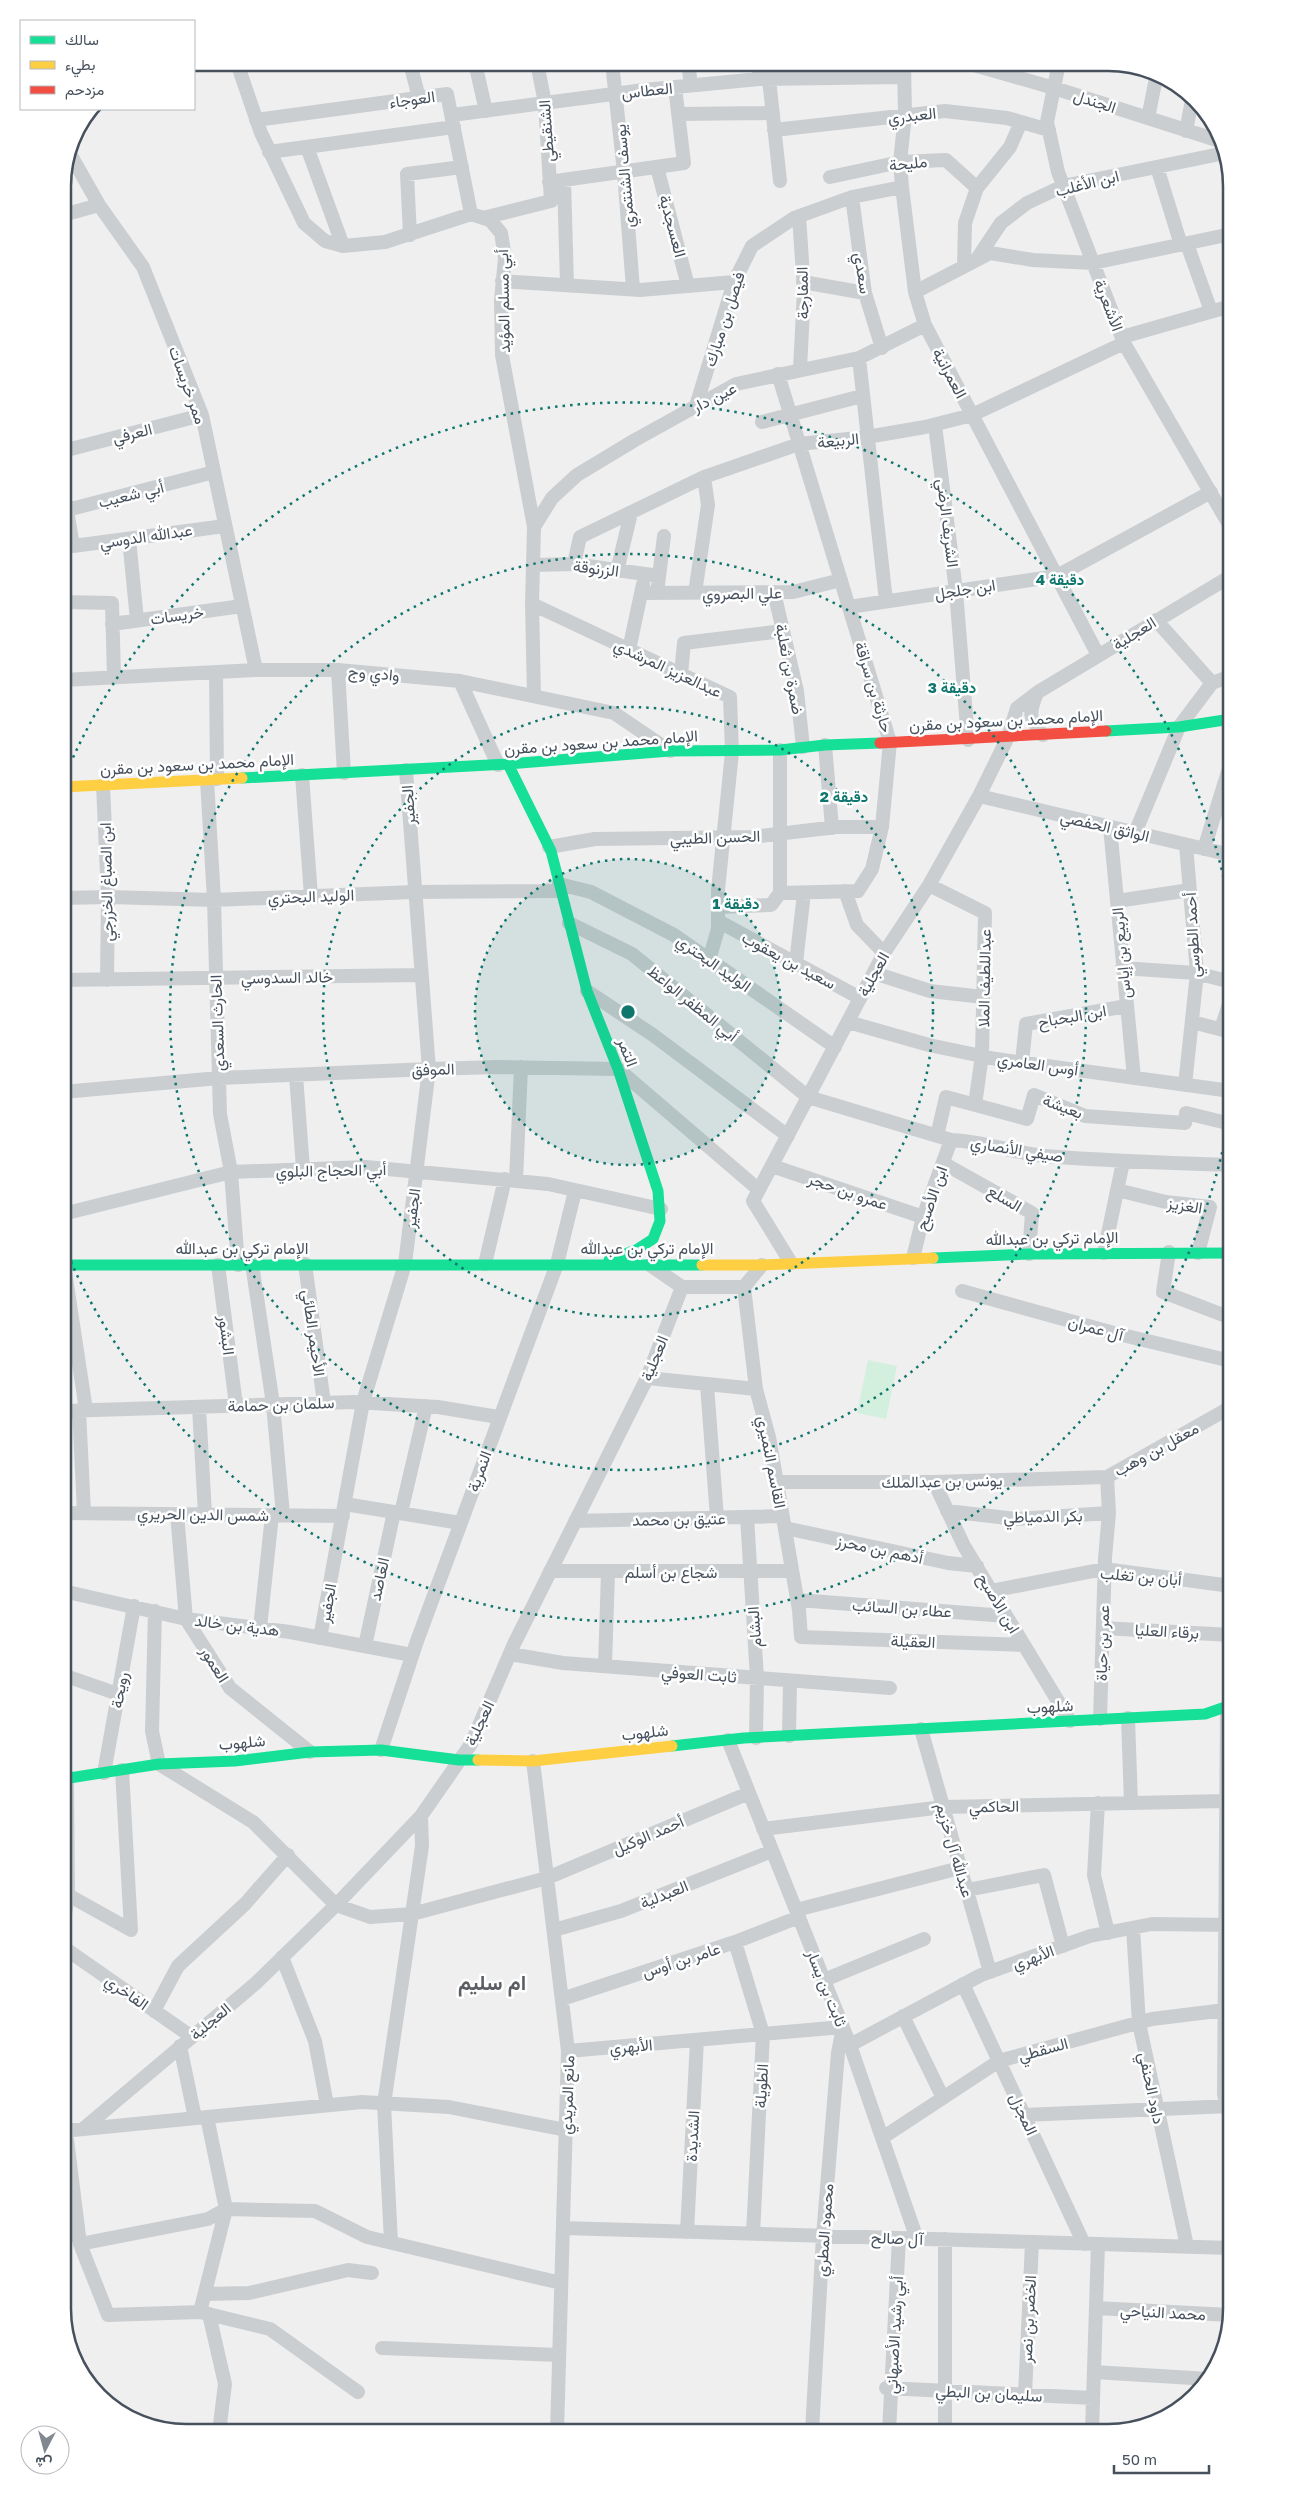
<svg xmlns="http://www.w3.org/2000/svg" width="1294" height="2495" viewBox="0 0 1294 2495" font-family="'Golos Text',Vazirmatn,sans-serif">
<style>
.green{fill:#d3f0de}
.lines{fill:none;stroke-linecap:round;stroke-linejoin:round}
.street{stroke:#cbced0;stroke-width:14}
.fast{stroke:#16e098;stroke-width:11}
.slow{stroke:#ffcf43;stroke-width:11}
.jam{stroke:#f24e42;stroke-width:11}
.ring{fill:none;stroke:#0f766e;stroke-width:2.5;stroke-dasharray:2.5 5}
.labels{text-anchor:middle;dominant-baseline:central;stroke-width:5;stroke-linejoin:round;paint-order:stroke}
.street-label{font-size:16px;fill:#46515d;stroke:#fff}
.district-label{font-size:21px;font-weight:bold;fill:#5b5f64;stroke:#fff}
.rim{fill:none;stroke:#46515d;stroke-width:2.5}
.centre{fill:#0f766e;stroke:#fff;stroke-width:2.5}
.ring-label{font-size:15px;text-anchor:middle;font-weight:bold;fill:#0f766e;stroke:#fff;stroke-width:5;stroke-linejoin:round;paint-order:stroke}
</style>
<rect width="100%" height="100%" fill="#f0efef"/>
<path class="green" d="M 868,1360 L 897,1366 L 886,1419 L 857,1413 Z
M 63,2185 L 70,2217 L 63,2227 Z"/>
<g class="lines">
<path class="street" d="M 237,63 L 261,133 L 304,223 L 325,241 L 343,246 L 385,242 L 471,214 L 490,220 L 501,233 L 505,258 L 501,300 L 502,355 L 534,527 L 532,604 L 534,696
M 410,63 L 419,98
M 475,63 L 486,111
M 612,63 L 624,172 L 633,289
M 688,63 L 691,85
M 759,63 L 759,79
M 904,63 L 905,115 L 900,162 L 902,187 L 915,292 L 925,325 L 1098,655
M 967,63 L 1054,88 L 1223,142
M 1059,63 L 1047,122 L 1058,172 L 1124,343 L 1231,528
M 797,78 L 797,63
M 769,79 L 780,181
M 678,114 L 773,113
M 452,115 L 644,90 L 759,79 L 903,77
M 1148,118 L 1156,78
M 256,120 L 447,94 L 471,214
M 774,130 L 945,111 L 1007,118 L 1049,130
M 1186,131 L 1192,100
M 307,147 L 343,246
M 69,152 L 99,205 L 143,267 L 202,415 L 256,670
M 269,152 L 454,127
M 657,167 L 688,286
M 1157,167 L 1181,245
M 830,177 L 900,162 L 946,160 L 977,188
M 564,180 L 567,285
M 549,182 L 684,163 L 675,87
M 852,197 L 865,293 L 882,348
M 63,215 L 99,205
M 799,216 L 804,290 L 800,369
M 483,218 L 551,201 L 545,103 L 537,63
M 410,235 L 407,174 L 462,167
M 1187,244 L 1211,311
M 977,259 L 1001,223 L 1027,203 L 1063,186 L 1225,153
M 964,266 L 965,223 L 977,188 L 1010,147 L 1021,122
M 502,281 L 640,290 L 734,282
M 803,282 L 865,293
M 915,292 L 990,253 L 1033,260 L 1093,263 L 1231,234
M 1122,337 L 1231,306
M 859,358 L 886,601
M 696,406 L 734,282 L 752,246 L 794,218 L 852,197 L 902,187
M 762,422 L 862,396
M 935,425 L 956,591 L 968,740
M 63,451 L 202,415
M 63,490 L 67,510 L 214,472
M 67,510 L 73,546 L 225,526
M 534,527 L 552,498 L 577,475 L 635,440 L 736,384 L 859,358 L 925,325
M 129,539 L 137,620
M 574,564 L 580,537 L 704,477 L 799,444 L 867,437 L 925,427 L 972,415 L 1124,343
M 533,565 L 574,564 L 659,576
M 617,571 L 631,513
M 658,585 L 664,536
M 774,592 L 797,691 L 803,747
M 641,593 L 793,592 L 841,580
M 695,593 L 708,505 L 704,477
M 63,602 L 112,603 L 114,677
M 532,604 L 730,697 L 732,752 L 718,890 L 718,929 L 709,960
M 849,607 L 1057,576 L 1211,492
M 1156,620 L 1212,683
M 112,624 L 242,606
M 629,650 L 643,584
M 338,670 L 344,773
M 216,672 L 217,779
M 681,674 L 684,643 L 782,631
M 63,680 L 256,670 L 338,670 L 460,681 L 614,713 L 670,751
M 460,681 L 498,765
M 1037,693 C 1029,713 1028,718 1043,735
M 825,745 L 832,828
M 780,750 L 780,893
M 302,775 L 311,896
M 207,780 L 214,900 L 220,1114 L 231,1172 L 238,1265
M 103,785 L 108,897 L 107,980
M 979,796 L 1231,855
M 1110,827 L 1134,1078
M 1135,833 L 1179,727 L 1212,683 L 1231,676
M 549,847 L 595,839 L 752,837 L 837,827 L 882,827
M 1204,849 L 1231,762
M 559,884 L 591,892 L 674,935 L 835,1047
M 929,885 L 985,913 L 982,1055 L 975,1105
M 845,891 L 857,925 L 884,953
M 63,898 L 108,897 L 214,900 L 413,892 L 560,891
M 1117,901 L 1190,890
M 718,907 L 771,905 L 780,893 L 858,891 L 872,869 L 882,827 L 890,742 L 778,374
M 718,921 L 860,998
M 569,923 L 632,954 L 808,1097 L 951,1140 C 984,1141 1013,1153 1045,1156 C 1107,1161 1169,1163 1231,1165
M 796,963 L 804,893
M 1122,968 L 1196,973 L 1231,982
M 874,973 L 930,991 L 983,997
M 63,980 L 421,975
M 587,991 L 653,1035 L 788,1136
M 848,1022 L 929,1045 L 996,1059 L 1231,1091
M 1192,1022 L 1231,1032
M 1221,1029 L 1231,998
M 1022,1062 L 1026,1024 L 1127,1006
M 296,1075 L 303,1169
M 1185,1085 L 1197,973 L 1186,845
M 63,1092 L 219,1078 L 429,1069 L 498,1067 L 618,1069 L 759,1190
M 937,1136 L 946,1097 L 1027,1119 L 1034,1095 L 1085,1116 L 1185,1123 L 1186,1113 L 1231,1124
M 943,1163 L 1032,1213 L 1029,1254
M 772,1166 L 923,1217
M 516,1180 L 521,1067
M 1117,1190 L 1166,1202 L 1210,1207 L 1198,1253
M 63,1214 L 231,1172 L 366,1167 L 548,1184 L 661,1209
M 1169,1252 L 1163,1292 L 1231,1318
M 1104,1253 L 1123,1162
M 913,1258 L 923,1217 L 951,1140
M 791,1263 L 753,1201 L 884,953 L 929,885 L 979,796 L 1008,737 L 1017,708 L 1038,692 L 1231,576
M 252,1264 L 273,1404 L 283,1515
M 305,1264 L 324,1403
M 485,1264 L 505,1179
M 64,1265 L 86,1410
M 218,1265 L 236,1405
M 650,1265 L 682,1287
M 744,1287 L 756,1389 L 769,1437 L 799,1610 L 801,1637 L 1024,1645
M 962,1291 L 1114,1333 L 1231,1361
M 647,1378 L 756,1389
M 707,1385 L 717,1518
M 199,1407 L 205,1514
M 79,1410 L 84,1512
M 63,1411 L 354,1402 L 438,1407 L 498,1417
M 777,1482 L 934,1482 L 1107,1477 L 1231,1407
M 934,1482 L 964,1546 L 1070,1721
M 345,1504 L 460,1523
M 947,1511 L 1016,1519 L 1109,1513
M 63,1513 L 343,1516
M 401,1513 L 426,1406
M 177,1514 L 186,1619 L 230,1688 L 310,1752
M 747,1517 L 757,1678 L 756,1738
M 575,1521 L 783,1516
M 785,1528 L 948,1563 L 977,1566
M 550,1571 L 792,1571
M 63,1591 L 186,1619 L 290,1632 L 412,1655
M 991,1591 L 1104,1569 L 1231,1586
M 798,1600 L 1006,1616
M 155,1611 L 152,1731 L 159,1764 L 253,1822 L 336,1905 L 370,1917 L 412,1914 L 547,1878 L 749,1793
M 260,1628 L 272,1515
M 1103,1628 L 1231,1635
M 320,1638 L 363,1402 L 405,1264 L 429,1069 L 406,770
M 365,1646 L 394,1512
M 510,1654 L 563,1663 L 890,1688
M 605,1666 L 608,1572
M 63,1675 L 118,1694
M 1227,1707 L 1224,2094 L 1231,2121
M 1128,1718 L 1131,1803
M 1100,1719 L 1105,1558 L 1109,1513 L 1107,1477
M 921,1729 L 990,1972
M 789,1736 L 790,1681
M 728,1740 L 850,2045 L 917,2239
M 381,1750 L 417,1641 L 557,1264 L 575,1191
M 533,1761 L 568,2051 L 557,2432
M 104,1773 L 134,1606
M 1098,1803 L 1094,1875 L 1108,1933
M 763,1829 L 943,1807 L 1226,1801
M 967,1890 L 1044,1875 L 1063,1946
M 68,1895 L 131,1930 L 122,1770
M 796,1910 L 960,1868
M 63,1927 L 68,1895 L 67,1779
M 1133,1928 L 1139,2023 L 1187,2246
M 554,1930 L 621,1911 L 772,1851
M 735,1942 L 763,2034 L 753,2234
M 63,1947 L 192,2037
M 282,1957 L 315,2041 L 327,2105
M 824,1980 L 924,1939
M 963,1984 L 1084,2244
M 562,1999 L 735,1942 L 799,1917
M 154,2011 L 178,1966 L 245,1904 L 288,1855
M 903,2016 L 943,2098
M 850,2045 L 981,1975 L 1090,1936 L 1152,1924 L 1231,1925
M 180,2046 L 195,2118
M 568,2051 L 843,2027 L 838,2053 L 823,2236 L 812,2432
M 1024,2115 L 1231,2106
M 83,2129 L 256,1983 L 336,1905 L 421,1816 L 471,1744 L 514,1644 L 647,1378 L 682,1287 L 744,1287 L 762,1265
M 63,2131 L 362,2102 L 449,2107 L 566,2130
M 66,2131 L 80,2244 L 108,2315 L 200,2312 L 270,2329 L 358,2392
M 882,2138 L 999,2061 L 1152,2019 L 1225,2010
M 563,2228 L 1231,2248
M 687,2232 L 697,2040
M 945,2239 L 945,2432
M 391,2242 L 384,2104 L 422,1846 L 421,1816
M 63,2244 L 77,2222
M 80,2244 L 208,2219 L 226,2209 L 315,2211 L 367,2237 L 561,2283
M 205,2294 L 249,2293 L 348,2270 L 372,2273
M 1096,2308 L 1230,2315
M 200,2312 L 226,2209 L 207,2117
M 209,2314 L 225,2384 L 219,2432
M 382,2348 L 559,2355
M 1094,2372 L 1209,2379
M 886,2388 L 1093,2398
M 1025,2395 L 1032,2242
M 889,2432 L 899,2238
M 1092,2432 L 1098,2244"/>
<path class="fast" d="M 1106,731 L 1179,727 L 1231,719
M 508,764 L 551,851 L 587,991 L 618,1069 L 658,1191 L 660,1221 L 653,1239 L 636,1250 L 609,1260
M 242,778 L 508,764 L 670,751 L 780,750 L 825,745 L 880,743
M 933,1258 L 1029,1254 L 1231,1253
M 63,1265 L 702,1265
M 672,1746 L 744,1738 L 1205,1714 L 1231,1705
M 63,1779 L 159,1764 L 235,1761 L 310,1752 L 381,1750 L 459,1760 L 478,1760"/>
<path class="slow" d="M 63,787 L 242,778
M 702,1265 L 762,1265 L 933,1258
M 478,1760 L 533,1761 L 672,1746"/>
<path class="jam" d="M 880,743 L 1106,731"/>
</g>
<circle cx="628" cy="1012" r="153" fill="#0f766e" fill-opacity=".12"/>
<g class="ring">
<circle cx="628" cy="1012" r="153"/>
<circle cx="628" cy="1012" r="305"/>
<circle cx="628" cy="1012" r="458"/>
<path d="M1231 1108A611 611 0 0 1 64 1246M64 778A611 611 0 0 1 1231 916"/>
</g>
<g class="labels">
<g class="street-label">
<text transform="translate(647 90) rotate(-6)">العطاس</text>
<text transform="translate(412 99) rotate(-8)">العوجاء</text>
<text transform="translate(1095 101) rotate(18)">الجندل</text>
<text transform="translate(912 115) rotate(-6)">العبدري</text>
<text transform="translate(546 131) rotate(-94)">الشنقيطي</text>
<text transform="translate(908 163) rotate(-6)">مليحة</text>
<text transform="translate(624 176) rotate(-95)">يوسف الشنتمري</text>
<text transform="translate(1087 183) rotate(-14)">ابن الأغلب</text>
<text transform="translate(673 226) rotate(75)">العسجدية</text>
<text transform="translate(863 273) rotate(81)">سعدي</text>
<text transform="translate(802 293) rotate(-91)">المفارجة</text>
<text transform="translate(503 301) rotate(-91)">أبي مسلم المؤيد</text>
<text transform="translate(1109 305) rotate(69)">الأشعرية</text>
<text transform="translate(724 319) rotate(-72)">فيصل بن مبارك</text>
<text transform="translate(950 373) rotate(62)">العمرانية</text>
<text transform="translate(188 385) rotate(70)">ممر خريسات</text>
<text transform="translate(714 397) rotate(-27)">عين دار</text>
<text transform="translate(132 433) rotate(-14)">العرفي</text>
<text transform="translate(838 440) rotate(-6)">الربيعة</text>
<text transform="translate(131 494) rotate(-14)">أبي شعيب</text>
<text transform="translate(948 523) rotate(83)">الشريف الرضي</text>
<text transform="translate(146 536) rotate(-8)">عبدالله الدوسي</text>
<text transform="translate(596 568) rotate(7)">الزرنوقة</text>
<text transform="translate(965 589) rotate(-9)">ابن جلجل</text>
<text transform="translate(742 593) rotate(-1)">علي البصروي</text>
<text transform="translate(177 615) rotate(-8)">خريسات</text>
<text transform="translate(1134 633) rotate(-32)">العجلية</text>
<text transform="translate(668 668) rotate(25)">عبدالعزيز المرشدي</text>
<text transform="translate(790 669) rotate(79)">ضمرة بن ثعلبة</text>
<text transform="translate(374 673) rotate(5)">وادي وج</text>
<text transform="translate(874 687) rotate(73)">حارثة بن سراقة</text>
<text transform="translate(1006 720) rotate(-3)">الإمام محمد بن سعود بن مقرن</text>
<text transform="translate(601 742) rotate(-4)">الإمام محمد بن سعود بن مقرن</text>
<text transform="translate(197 764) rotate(-3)">الإمام محمد بن سعود بن مقرن</text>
<text transform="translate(408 805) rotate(-94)">الجفير</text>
<text transform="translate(1105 826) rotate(13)">الواثق الحفصي</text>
<text transform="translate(715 837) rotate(-2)">الحسن الطيبي</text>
<text transform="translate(106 882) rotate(-91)">ابن الصباغ الخزرجي</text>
<text transform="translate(311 896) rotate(-2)">الوليد البحتري</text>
<text transform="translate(1192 935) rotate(-93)">أحمد الطوسي</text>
<text transform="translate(1121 953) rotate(-95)">الربيع بن إياس</text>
<text transform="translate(789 960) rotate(28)">سعيد بن يعقوب</text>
<text transform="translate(714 963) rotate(35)">الوليد البحتري</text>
<text transform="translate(873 974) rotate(-61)">العجلية</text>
<text transform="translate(287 977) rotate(-1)">خالد السدوسي</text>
<text transform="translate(984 978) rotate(-89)">عبداللطيف الملا</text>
<text transform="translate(693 1003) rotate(39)">أبي المظفر الواعظ</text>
<text transform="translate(1072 1016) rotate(-10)">ابن البحباح</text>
<text transform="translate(217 1023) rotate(-92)">الحارث السعدي</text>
<text transform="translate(628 1052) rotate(69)">التمر</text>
<text transform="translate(1038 1064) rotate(8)">أوس العامري</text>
<text transform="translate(433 1069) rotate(-2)">الموفق</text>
<text transform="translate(1063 1106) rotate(21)">بعيشة</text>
<text transform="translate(1017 1149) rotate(9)">صيفي الأنصاري</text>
<text transform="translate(331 1170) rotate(-1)">أبي الحجاج البلوي</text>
<text transform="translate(848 1191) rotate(19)">عمرو بن حجر</text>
<text transform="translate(931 1198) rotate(-71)">ابن الأصبح</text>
<text transform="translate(1005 1198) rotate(30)">السلع</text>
<text transform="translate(1185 1205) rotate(9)">الغزيز</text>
<text transform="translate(412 1208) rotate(-83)">الجفير</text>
<text transform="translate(1052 1238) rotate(-1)">الإمام تركي بن عبدالله</text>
<text x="242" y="1248">الإمام تركي بن عبدالله</text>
<text x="647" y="1248">الإمام تركي بن عبدالله</text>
<text transform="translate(1096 1328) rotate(15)">آل عمران</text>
<text transform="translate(314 1333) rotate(82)">الأحيمر الطائي</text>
<text transform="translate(227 1335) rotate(83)">البشور</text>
<text transform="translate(654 1358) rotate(-68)">العجلية</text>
<text transform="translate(281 1404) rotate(-2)">سلمان بن حمامة</text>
<text transform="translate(1156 1449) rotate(-29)">معقل بن وهب</text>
<text transform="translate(772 1462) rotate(79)">القاسم النميري</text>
<text transform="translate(479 1471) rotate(-70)">النمرية</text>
<text transform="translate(942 1481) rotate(-1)">يونس بن عبدالملك</text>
<text transform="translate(203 1514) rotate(1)">شمس الدين الحريري</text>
<text transform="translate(1043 1516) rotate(-1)">بكر الدمياطي</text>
<text transform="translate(679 1519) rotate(-1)">عتيق بن محمد</text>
<text transform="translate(880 1549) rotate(12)">أدهم بن محرز</text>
<text x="671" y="1572">شجاع بن أسلم</text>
<text transform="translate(1141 1576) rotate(5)">أبان بن تغلب</text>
<text transform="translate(379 1579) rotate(-78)">العاصد</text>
<text transform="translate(327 1603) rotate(-80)">الجفير</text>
<text transform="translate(999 1603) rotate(59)">ابن الأصبح</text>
<text transform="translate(902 1608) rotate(4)">عطاء بن السائب</text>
<text transform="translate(237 1625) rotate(7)">هدية بن خالد</text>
<text transform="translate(754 1627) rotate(-94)">البشام</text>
<text transform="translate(1167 1631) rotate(3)">برقاء العليا</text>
<text transform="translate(913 1641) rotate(2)">العقيلة</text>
<text transform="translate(1102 1643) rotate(-88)">عمر بن حياة</text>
<text transform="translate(215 1664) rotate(58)">العمور</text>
<text transform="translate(699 1674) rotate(4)">ثابت العوفي</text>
<text transform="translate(119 1690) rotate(-80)">رويحة</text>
<text transform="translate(1050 1706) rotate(-3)">شلهوب</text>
<text transform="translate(479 1723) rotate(-65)">العجلية</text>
<text transform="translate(645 1732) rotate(-6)">شلهوب</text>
<text transform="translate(242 1742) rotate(-5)">شلهوب</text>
<text transform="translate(994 1806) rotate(-1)">الحاكمي</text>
<text transform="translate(648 1835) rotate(-23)">أحمد الوكيل</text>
<text transform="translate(955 1850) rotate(74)">عبدالله آل خزيم</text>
<text transform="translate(664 1894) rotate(-22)">العبدلية</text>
<text transform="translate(1033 1957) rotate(-20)">الأبهري</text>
<text transform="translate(681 1960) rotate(-18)">عامر بن أوس</text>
<text transform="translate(827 1988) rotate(68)">ثابت بن يسار</text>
<text transform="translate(127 1992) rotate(35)">الفاخري</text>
<text transform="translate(210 2021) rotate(-40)">العجلية</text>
<text transform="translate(631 2046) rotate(-5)">الأبهري</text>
<text transform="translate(1043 2049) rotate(-15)">السقطي</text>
<text transform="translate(761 2086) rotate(-87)">الطويلة</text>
<text transform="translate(1152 2088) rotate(78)">داود الحنفي</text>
<text transform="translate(567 2095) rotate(-88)">مانع المريدي</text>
<text transform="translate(1024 2114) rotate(65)">المجزل</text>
<text transform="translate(692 2136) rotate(-87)">الشديدة</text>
<text transform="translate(824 2230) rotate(-86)">محمود المطري</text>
<text transform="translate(897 2238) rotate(2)">آل صالح</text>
<text transform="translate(1163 2312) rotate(3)">محمد النياحي</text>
<text transform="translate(1028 2319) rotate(-87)">الخضر بن نصر</text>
<text transform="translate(894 2335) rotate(-87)">أبي رشيد الأصبهاني</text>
<text transform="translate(989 2393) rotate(3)">سليمان بن البطي</text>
</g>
<g class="district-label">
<text x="492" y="1982">ام سليم</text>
</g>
</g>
<path d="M0 0H1294V2495H0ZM186 71H1108A115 115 0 0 1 1223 186V2309A115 115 0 0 1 1108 2424H186A115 115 0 0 1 71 2309V186A115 115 0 0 1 186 71Z" fill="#fff" fill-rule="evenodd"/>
<path class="rim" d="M186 71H1108A115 115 0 0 1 1223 186V2309A115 115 0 0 1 1108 2424H186A115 115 0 0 1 71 2309V186A115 115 0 0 1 186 71Z"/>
<circle cx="628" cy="1012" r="8" class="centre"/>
<g class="ring-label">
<text x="1060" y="585">4 دقيقة</text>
<text x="952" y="693">3 دقيقة</text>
<text x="844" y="802">2 دقيقة</text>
<text x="736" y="909">1 دقيقة</text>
</g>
<rect x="20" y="20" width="175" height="90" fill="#ffffff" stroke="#b5b9be"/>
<rect x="30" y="36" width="25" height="8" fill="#16e098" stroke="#b5b9be"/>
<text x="65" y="45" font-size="15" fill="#46515d">سالك</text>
<rect x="30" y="61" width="25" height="8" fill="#ffcf43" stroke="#b5b9be"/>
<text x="65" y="70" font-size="15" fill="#46515d">بطيء</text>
<rect x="30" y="86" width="25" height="8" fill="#f24e42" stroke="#b5b9be"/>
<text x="65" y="95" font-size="15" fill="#46515d">مزدحم</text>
<g transform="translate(45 2450) rotate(186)"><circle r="24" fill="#ffffff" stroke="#b5b9be"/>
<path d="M0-4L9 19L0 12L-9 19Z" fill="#828890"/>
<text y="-8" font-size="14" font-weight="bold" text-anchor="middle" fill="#46515d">ش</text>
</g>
<path d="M1114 2465v8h95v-8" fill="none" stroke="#46515d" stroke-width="2.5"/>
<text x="1122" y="2465" font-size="15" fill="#46515d" stroke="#ffffff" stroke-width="4" paint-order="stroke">50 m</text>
</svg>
